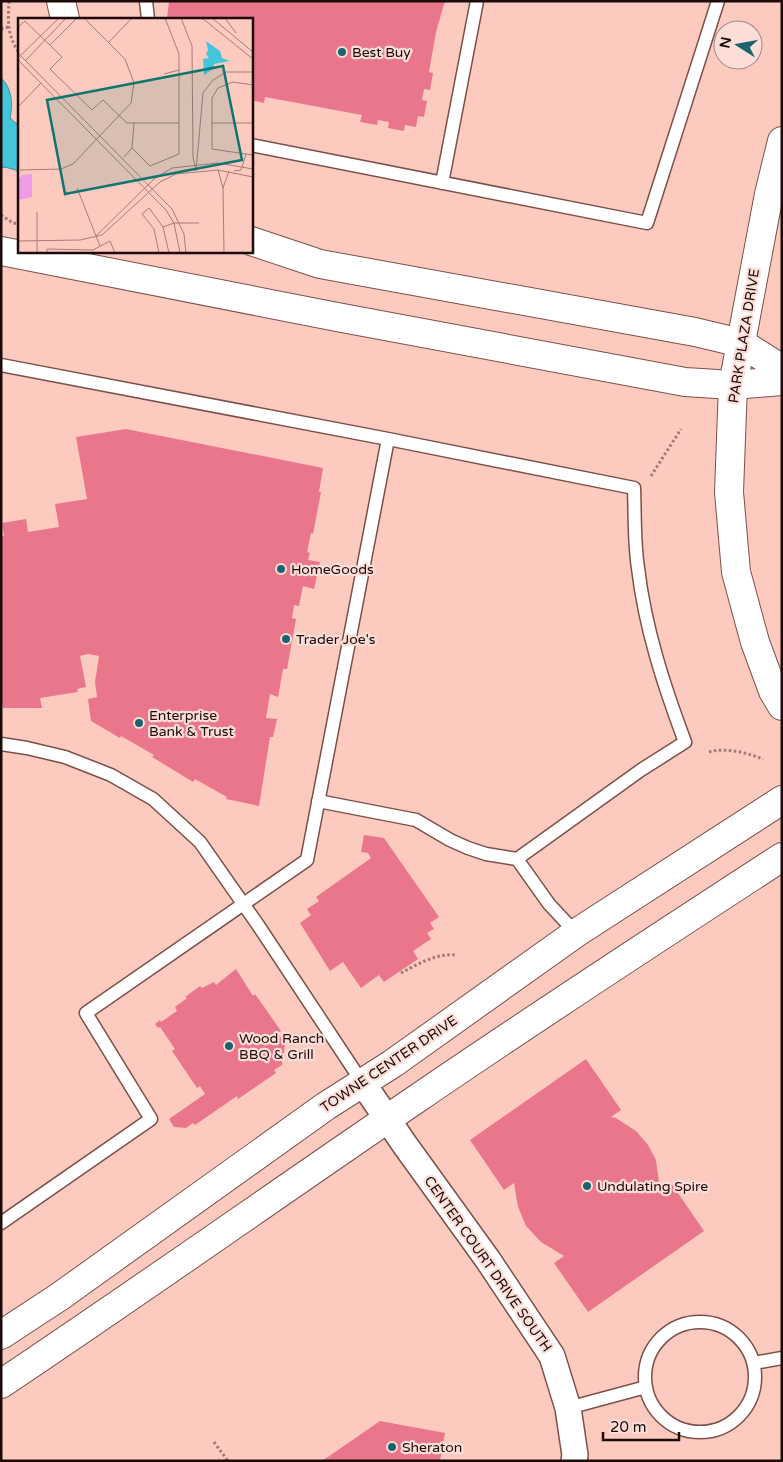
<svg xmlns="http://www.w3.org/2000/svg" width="783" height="1462" viewBox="0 0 783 1462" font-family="'Varela Round',sans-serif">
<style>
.water{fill:#43c6db;stroke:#378e9c}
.building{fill:#ea768b}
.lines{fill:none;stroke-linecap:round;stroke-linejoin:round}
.service-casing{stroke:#7b5048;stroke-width:15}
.minor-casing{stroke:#7b5048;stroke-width:28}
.tertiary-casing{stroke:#7b5048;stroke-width:30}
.motorway-casing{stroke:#7b5048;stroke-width:30}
.path{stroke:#9f7a73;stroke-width:3;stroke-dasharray:2.5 2.5;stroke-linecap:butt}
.service{stroke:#fff;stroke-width:12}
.minor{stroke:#fff;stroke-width:25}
.tertiary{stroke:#fff;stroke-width:28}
.motorway{stroke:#fff;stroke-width:28}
.poi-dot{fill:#19646f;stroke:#fcddd7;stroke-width:2}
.labels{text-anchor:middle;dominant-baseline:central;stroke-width:4.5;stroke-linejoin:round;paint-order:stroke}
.poi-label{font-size:14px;fill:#1c0b09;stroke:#fcddd7;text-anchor:start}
.street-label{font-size:14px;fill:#1c0b09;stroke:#fcddd7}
.inset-road{fill:none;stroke:#a37e77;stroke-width:1}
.view{fill:#0f766e;fill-opacity:0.15;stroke:#0f766e;stroke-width:2.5}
.inset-edge{fill:none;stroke:#1c0b09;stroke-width:2.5}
</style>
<rect width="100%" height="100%" fill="#fdcac0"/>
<path class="water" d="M 1,78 C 12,88 13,104 10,118 L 19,126 L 19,171 L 5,167 L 1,168 Z"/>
<path class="building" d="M 169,1 L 445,1 L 436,32 L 429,72 L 433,73 L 430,90 L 424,89 L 422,100 L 427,101 L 424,117 L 418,116 L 416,127 L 405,125 L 404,131 L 388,128 L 389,122 L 378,120 L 377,125 L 360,122 L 362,115 L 265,97 L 264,103 L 251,100 L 251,19 L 167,19 Z
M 126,429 L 323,468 L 319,492 L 321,492 L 313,534 L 311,533 L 307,552 L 310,553 L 308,560 L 320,562 L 314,589 L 303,586 L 299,606 L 294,605 L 292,618 L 296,619 L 287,669 L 283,669 L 278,697 L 270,694 L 266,718 L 277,719 L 273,737 L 270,737 L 259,806 L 226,799 L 227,797 L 195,779 L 193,782 L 152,757 L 154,755 L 121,736 L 120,738 L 91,721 L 88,699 L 97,697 L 95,682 L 99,656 L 88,654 L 80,656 L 86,687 L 77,689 L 78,692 L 40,698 L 42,708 L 3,708 L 1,697 L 1,537 L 4,536 L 2,523 L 26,519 L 28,532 L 59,527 L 55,504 L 87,499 L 76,437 Z
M 364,835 L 384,838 L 439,917 L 430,923 L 434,929 L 427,933 L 431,939 L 413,951 L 418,959 L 384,982 L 379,975 L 361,988 L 343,962 L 330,971 L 300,923 L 311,915 L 307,909 L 319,901 L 316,897 L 371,858 L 368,853 L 361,852 Z
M 236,969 L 253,996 L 255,994 L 281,1031 L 278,1033 L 285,1044 L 282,1065 L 274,1070 L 276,1073 L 238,1099 L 237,1096 L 195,1125 L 193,1123 L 186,1128 L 174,1127 L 169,1119 L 205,1094 L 200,1086 L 197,1088 L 172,1051 L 175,1049 L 160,1027 L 158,1028 L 155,1024 L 160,1020 L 161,1022 L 177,1011 L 175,1007 L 187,998 L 185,997 L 200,986 L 202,988 L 214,982 L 216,985 Z
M 586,1059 L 621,1110 L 611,1117 L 616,1118 L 636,1131 L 648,1145 L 656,1160 L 660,1190 L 671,1183 L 704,1231 L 588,1312 L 554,1263 L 564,1256 L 541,1242 L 526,1226 L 518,1207 L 514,1183 L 504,1190 L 470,1140 Z
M 380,1421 L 445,1433 L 440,1461 L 322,1461 Z"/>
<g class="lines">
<g class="service-casing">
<path id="service" d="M 146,1 L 148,19
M 251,145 L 647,223 L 718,1
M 442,183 L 477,1
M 1,365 L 388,439 L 634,488 C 635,515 634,542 638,568 C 645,628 664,686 685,742 L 641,770 L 517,859 L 486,854 L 468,848 L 450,840 L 416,820 L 318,801
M 1,744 L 27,748 L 65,757 L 111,775 L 153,799 L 200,842 L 258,925 L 362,1082
M 517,859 L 549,904 L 576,933
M 1,1223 L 151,1119 L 86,1013 L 307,860 L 388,439
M645 1377a55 55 0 1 1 110 0a55 55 0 1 1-110 0Z
M 754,1363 L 782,1358
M 568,1408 L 646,1387"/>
</g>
<g class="minor-casing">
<path id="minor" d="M 362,1082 L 405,1145 L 488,1260 L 552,1356 L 568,1408 L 575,1455 L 574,1461"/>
</g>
<g class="tertiary-casing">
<path id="tertiary" d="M 782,141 L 769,194 L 733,385 L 729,492 L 736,572 L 755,642 L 773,691 L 782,706
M 1,1335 L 59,1297 L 326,1106 L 392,1064 L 576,933 L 782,800
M 1,1384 C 140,1291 277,1194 415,1100 C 536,1017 659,937 782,857"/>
</g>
<g class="motorway-casing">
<path id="motorway" d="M 61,1 L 65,19
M 251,241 L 320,264 L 695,332 L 741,343 L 782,369
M 1,251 L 337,317 L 685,382 L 733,385 L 782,381"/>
</g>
<path class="path" d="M 9,1 C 8,23 7,34 19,53
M 1,29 L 8,27
M 1,215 L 13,223 L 19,224
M 651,476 L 681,429
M 709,752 C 726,747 747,753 763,759
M 401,973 C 418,964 436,953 456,955
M 214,1442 L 228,1461"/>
<use href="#service" class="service"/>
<use href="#minor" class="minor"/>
<use href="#tertiary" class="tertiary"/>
<use href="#motorway" class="motorway"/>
</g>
<g class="poi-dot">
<circle cx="342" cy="52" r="5"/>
<circle cx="281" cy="569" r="5"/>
<circle cx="286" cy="639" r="5"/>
<circle cx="139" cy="723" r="5"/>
<circle cx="229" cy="1046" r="5"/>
<circle cx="587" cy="1186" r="5"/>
<circle cx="392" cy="1447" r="5"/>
</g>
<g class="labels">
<g class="poi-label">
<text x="352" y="52">Best Buy</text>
<text x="291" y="569">HomeGoods</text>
<text x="296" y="639">Trader Joe's</text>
<text x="149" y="715">Enterprise<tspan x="149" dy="16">Bank &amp; Trust</tspan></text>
<text x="239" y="1038">Wood Ranch<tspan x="239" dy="16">BBQ &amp; Grill</tspan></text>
<text x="597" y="1186">Undulating Spire</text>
<text x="402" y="1447">Sheraton</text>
</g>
<g class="street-label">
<text transform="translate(744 336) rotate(-81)">PARK PLAZA DRIVE</text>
<text transform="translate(389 1064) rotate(-34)">TOWNE CENTER DRIVE</text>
<text transform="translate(488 1264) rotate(55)">CENTER COURT DRIVE SOUTH</text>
</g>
</g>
<g transform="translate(18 18)">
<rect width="235" height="235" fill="#fdcac0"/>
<path d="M 14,156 L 14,179 L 0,182 L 0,162 L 4,157 Z" fill="#ed9ce5"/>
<path d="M 188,23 L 202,33 L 204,40 L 212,43 L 196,46 L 195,51 L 186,57 L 185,41 L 191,40 L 188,36 L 190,32 Z" fill="#43c6db"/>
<path class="inset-road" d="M 163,0 L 174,28 L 175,139 L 178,153M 184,0 L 235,41M 194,0 L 235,34M 207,0 L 218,15M 0,9 L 7,3 L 44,39 L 32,51 L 74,92 L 85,82 L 109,105 L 161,105M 91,24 L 114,0M 32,27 L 59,0M 0,35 L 154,191 L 166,216 L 168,235M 1,39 L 41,0M 0,42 L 148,192 L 156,205 L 162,235M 8,42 L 48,0M 146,56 L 161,52M 235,67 L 215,64 L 200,70 L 194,80 L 194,131 L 235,137M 0,89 L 23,65M 194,105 L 235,105M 114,130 L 132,148 L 161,136 L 161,36 L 147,0M 106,139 L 114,130 L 116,105M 2,152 L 43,151 L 55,146 L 113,85 L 116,65 L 107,41 L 66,0M 200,152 L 205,170M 178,153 L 185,75 L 195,62 L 208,54 L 235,54M 216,153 L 223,152 L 228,136M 59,170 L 82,228M 19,194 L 19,235M 145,209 L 156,205 L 181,205M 78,218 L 136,161 L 154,150 L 200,145 L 235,151M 0,223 L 62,222 L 84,217 L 142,164 L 158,156 L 200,152 L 235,159M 29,235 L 29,231 L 75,232 L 92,223 L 97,235M 141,235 L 136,211 L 124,196 L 131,190 L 145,209 L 151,235M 206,235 L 205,170 L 211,153"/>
<path class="view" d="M 205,48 L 224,142 L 47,176 L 29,82 Z"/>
<rect width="235" height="235" class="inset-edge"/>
</g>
<rect width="783" height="1462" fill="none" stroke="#1c0b09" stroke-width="5"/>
<g transform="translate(738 45) rotate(281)"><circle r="24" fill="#fcddd7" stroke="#a28985"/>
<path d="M0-4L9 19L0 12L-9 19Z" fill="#19646f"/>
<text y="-8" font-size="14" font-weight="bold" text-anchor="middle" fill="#1c0b09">N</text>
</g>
<path d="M603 1432v8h76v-8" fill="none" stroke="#1c0b09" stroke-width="2.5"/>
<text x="610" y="1432" font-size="15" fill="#1c0b09" stroke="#fcddd7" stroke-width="4" paint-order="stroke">20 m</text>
</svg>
